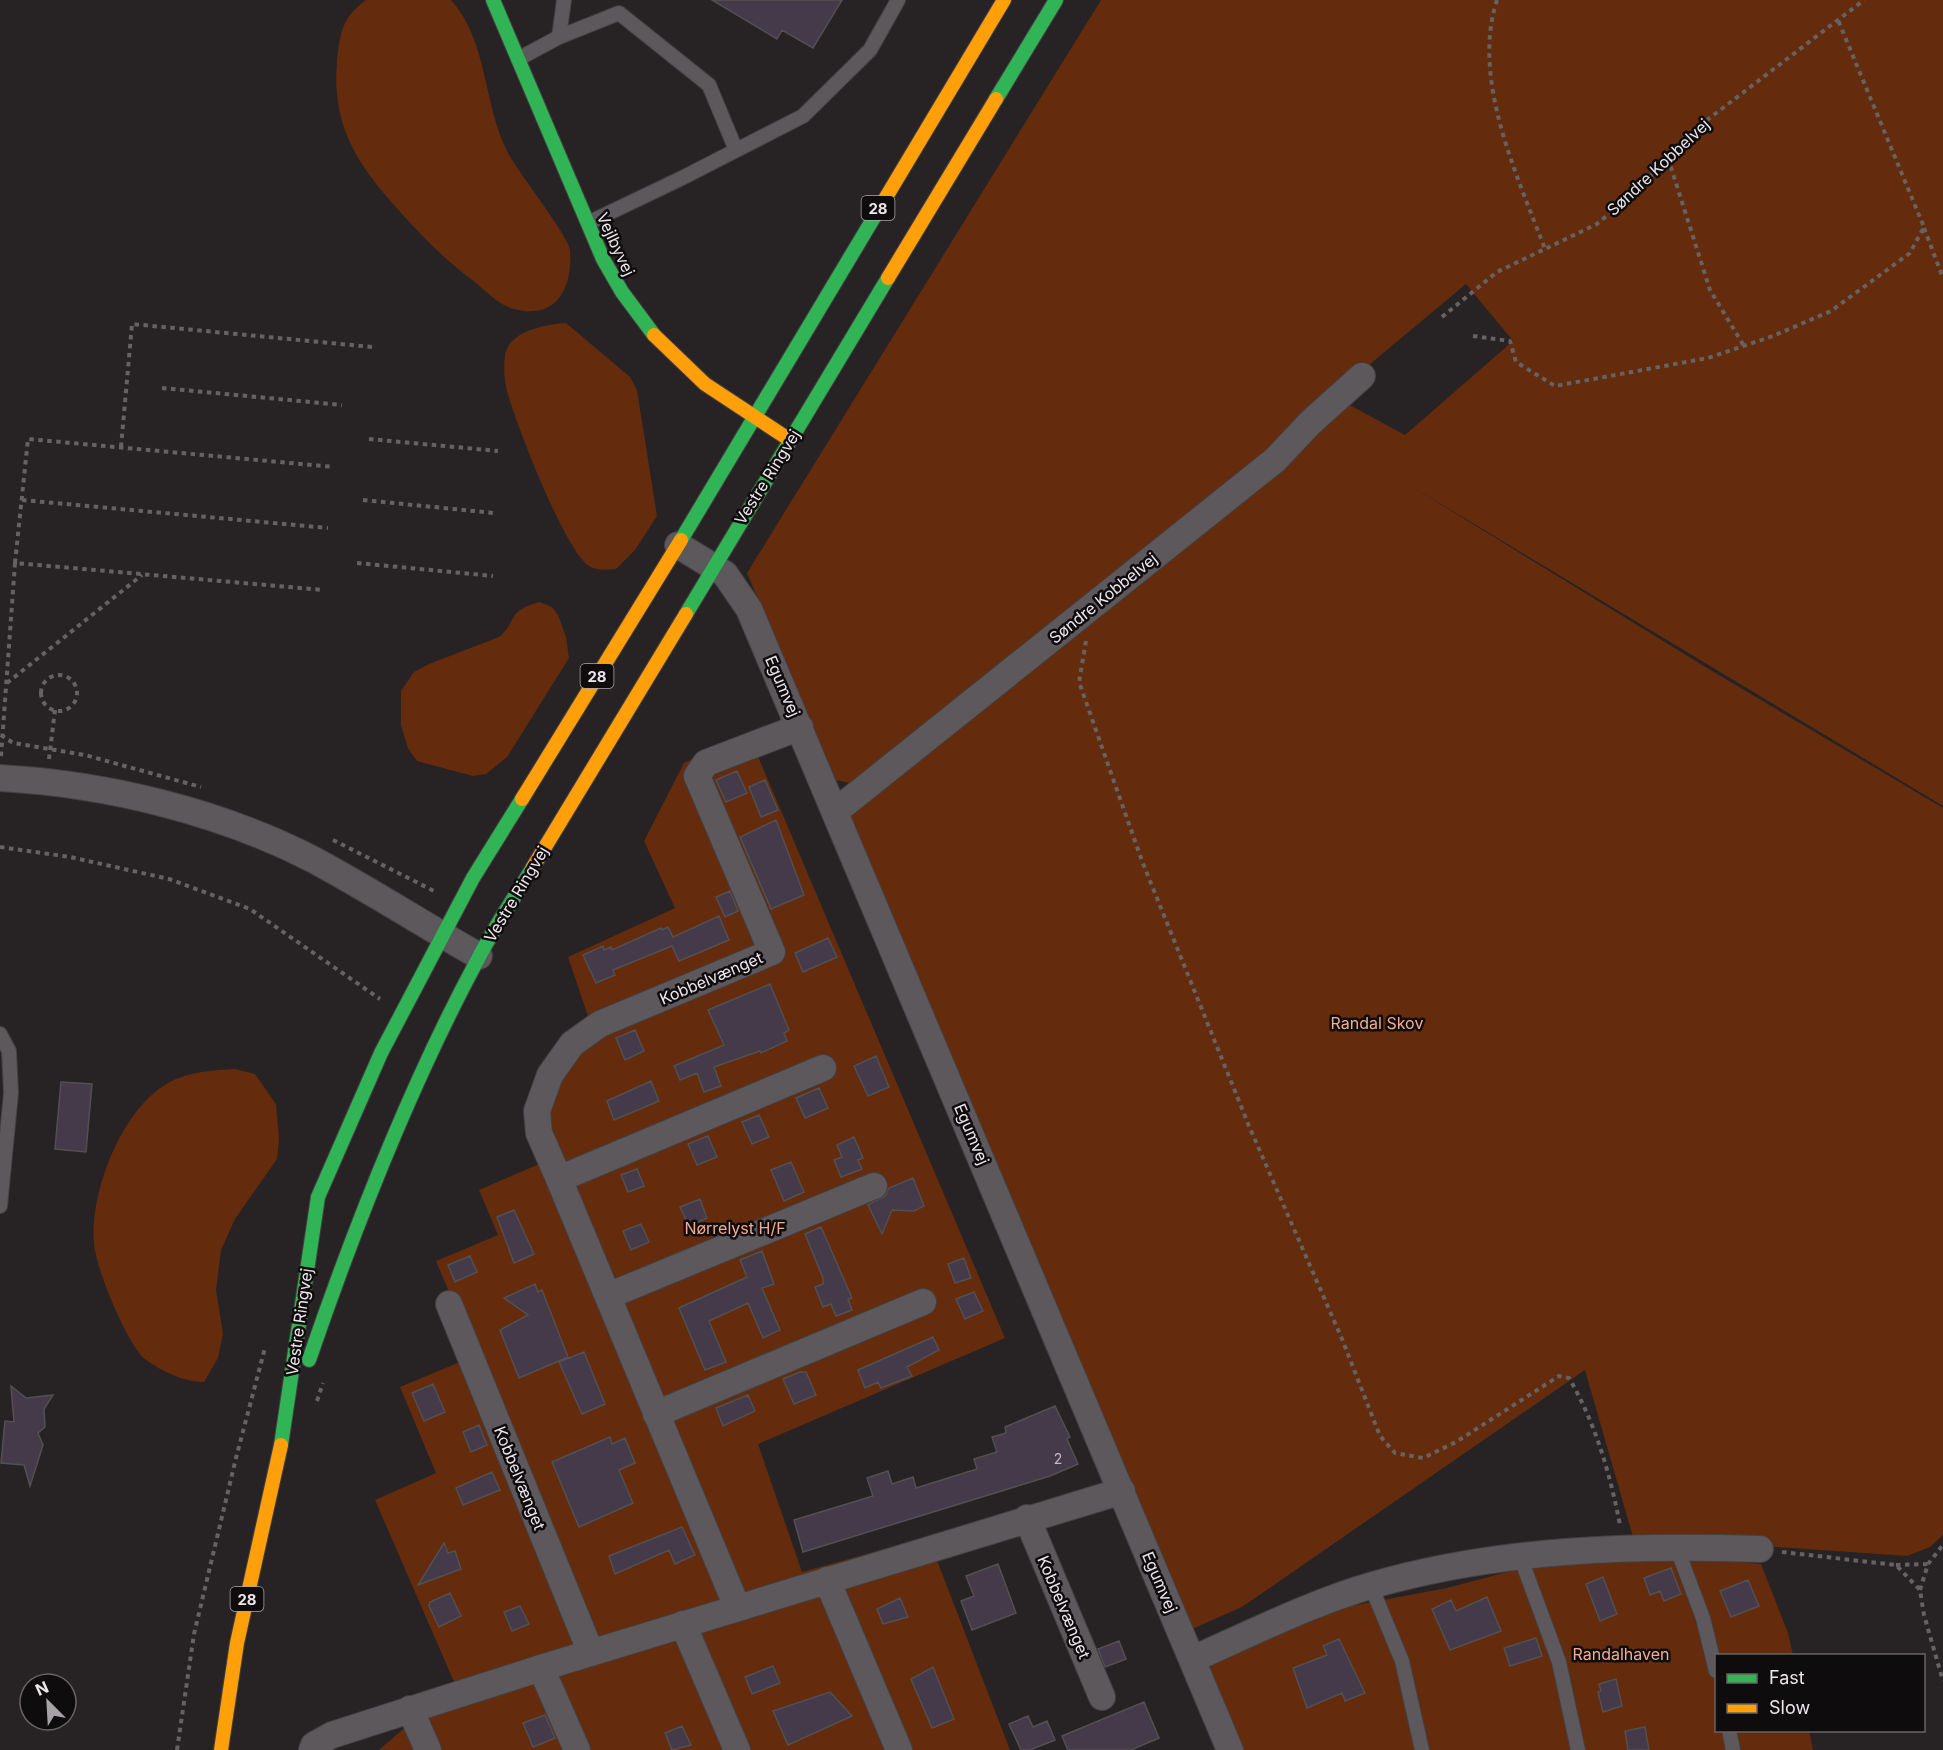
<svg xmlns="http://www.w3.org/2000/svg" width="1943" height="1750" viewBox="0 0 1943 1750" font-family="Inter,sans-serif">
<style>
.green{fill:#642b0c}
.building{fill:#443a4a;stroke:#525052;stroke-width:1.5}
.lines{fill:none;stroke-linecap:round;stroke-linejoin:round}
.lane-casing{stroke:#444042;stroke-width:16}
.street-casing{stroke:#444042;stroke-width:28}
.fast-casing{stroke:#444042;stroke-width:16}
.slow-casing{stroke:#444042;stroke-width:16}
.path{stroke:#646263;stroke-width:4;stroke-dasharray:4.5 4.5;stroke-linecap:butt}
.lane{stroke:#5c585b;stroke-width:14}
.street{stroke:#5c585b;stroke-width:26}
.fast{stroke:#30b455;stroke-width:14}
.slow{stroke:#ff9f0a;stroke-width:14}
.labels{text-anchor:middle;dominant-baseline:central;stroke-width:5;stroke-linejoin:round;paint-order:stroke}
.number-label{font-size:14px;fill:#c2bbc2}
.shield{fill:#0f0c0e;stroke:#aaa5a8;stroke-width:1.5}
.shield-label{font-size:15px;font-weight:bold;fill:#ece6ea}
.street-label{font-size:16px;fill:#ece6ea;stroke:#0f0c0e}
.park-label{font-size:16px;fill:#f4ac8e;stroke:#0f0c0e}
</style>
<rect width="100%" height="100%" fill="#272325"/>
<path class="green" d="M 366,0 L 451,0 C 488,41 483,103 507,151 C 517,171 569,236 570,250 C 573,290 555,322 511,308 C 497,304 483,288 471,279 C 445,260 424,238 402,214 C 360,168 331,128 337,62 C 340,32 342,18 366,0 Z
M 1101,0 L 1943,0 L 1943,806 L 1411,486 L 1712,671 L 1943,808 L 1943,1535 L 1930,1547 L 1907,1556 L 1633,1537 L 1585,1370 L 1242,1607 L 1192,1629 L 849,813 L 1344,402 L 1405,435 L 1513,341 L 1466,284 L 1303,420 L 854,784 L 836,780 L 747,573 Z
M 566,323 L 630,377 L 637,390 L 657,516 L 635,550 L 616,569 C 607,570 597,571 589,566 C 564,549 514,420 506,387 C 504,379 504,364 505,355 C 509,331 546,324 566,323 Z
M 539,602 L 552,607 L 558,615 L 566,637 L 569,658 L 507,757 L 486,774 L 473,776 L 417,761 L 408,748 L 401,725 L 401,691 L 414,672 L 429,664 L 499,637 C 519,620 505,612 539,602 Z
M 748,733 L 1005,1338 L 758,1444 L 802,1572 L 928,1537 L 1010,1750 L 379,1750 L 455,1684 L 375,1500 L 436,1473 L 400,1387 L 460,1362 L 437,1308 L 453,1301 L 436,1261 L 498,1235 L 479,1190 L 539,1164 L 524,1121 L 556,1047 L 588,1016 L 568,957 L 675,908 L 644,841 L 684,763 Z
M 235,1069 L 255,1074 L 276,1104 L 279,1139 L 277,1159 L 235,1219 L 221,1250 L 216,1290 L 223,1334 L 218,1358 L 204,1382 C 184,1382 161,1371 145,1359 C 127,1345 95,1266 94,1243 C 90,1191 122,1109 168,1083 C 187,1072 213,1070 235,1069 Z
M 1675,1557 L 1761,1564 L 1788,1633 L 1793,1655 L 1716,1656 L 1716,1730 L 1809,1731 L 1813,1750 L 1242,1750 L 1206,1665 L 1308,1614 L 1447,1588 L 1515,1570 L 1598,1559 Z"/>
<path class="building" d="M 712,0 L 842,0 L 813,48 L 782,30 L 777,39 Z
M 737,771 L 747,793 L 726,802 L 716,780 Z
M 765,780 L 778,810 L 761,817 L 749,787 Z
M 776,820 L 804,895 L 771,909 L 740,837 Z
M 730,891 L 738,911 L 725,917 L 716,897 Z
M 719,916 L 729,940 L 679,961 L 672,946 L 613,970 L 615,975 L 596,983 L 583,955 L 603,946 L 604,950 L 611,947 L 612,950 L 661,928 L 662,930 L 668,927 L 673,937 Z
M 828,938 L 837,957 L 803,972 L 795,953 Z
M 770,984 L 789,1030 L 784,1033 L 787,1041 L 761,1053 L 760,1051 L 714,1067 L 721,1086 L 704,1092 L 697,1073 L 680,1080 L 674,1066 L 724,1045 L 708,1010 Z
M 635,1030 L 644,1051 L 625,1060 L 616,1038 Z
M 876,1056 L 889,1087 L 868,1096 L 854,1066 Z
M 651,1081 L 659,1101 L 614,1120 L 607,1101 Z
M 61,1082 L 92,1084 L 86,1152 L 55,1149 Z
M 819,1088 L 828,1108 L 805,1118 L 796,1098 Z
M 759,1115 L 769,1137 L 752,1144 L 742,1122 Z
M 708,1136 L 717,1157 L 697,1165 L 688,1144 Z
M 854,1137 L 863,1158 L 858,1160 L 862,1169 L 841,1177 L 834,1160 L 842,1157 L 837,1145 Z
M 791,1162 L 804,1192 L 784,1201 L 771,1170 Z
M 637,1169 L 644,1186 L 628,1192 L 621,1175 Z
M 913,1178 L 924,1206 L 914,1211 L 892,1210 L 882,1234 L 868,1205 L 885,1196 L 889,1188 Z
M 700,1199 L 707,1218 L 689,1226 L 680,1207 Z
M 514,1210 L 534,1254 L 514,1263 L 497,1217 Z
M 641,1224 L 649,1242 L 631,1250 L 623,1231 Z
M 821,1227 L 852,1298 L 848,1299 L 852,1310 L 836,1316 L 831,1304 L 823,1307 L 815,1287 L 823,1284 L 823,1278 L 805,1234 Z
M 762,1251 L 774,1284 L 762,1288 L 780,1330 L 763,1338 L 748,1303 L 709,1321 L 726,1362 L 705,1370 L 679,1308 L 747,1277 L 740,1260 Z
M 470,1256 L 477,1272 L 455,1282 L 448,1265 Z
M 964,1258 L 971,1278 L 955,1283 L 948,1264 Z
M 535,1284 L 538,1292 L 542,1290 L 568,1357 L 519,1378 L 500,1330 L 528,1315 L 504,1298 Z
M 974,1292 L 983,1311 L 965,1319 L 956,1299 Z
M 933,1337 L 939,1350 L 907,1367 L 912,1376 L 881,1388 L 878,1382 L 865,1388 L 858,1370 Z
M 584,1352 L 605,1404 L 582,1414 L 559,1362 Z
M 800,1372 L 806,1372 L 816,1395 L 794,1404 L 783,1379 Z
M 433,1384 L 445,1412 L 424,1421 L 412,1393 Z
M 11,1386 L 26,1398 L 53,1395 L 44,1409 L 45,1427 L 38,1433 L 43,1445 L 30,1486 L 24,1465 L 1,1463 L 5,1421 L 14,1422 Z
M 748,1395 L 755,1411 L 723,1426 L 716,1408 Z
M 1055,1406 L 1070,1437 L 1067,1439 L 1078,1464 L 1050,1476 L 803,1552 L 794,1520 L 873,1496 L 867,1478 L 888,1471 L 892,1484 L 913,1477 L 916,1488 L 977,1469 L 974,1459 L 997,1452 L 992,1437 L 1006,1433 L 1005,1427 Z
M 479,1425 L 487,1445 L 471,1452 L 463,1432 Z
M 610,1437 L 612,1444 L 625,1438 L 635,1463 L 619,1470 L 633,1503 L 579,1527 L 552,1462 Z
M 492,1472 L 500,1490 L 463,1505 L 456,1488 Z
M 682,1527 L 695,1555 L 675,1564 L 669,1550 L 615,1574 L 609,1556 Z
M 444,1543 L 448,1553 L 455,1551 L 461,1569 L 418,1585 Z
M 998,1564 L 1016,1613 L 972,1630 L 961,1601 L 974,1596 L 966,1576 Z
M 1671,1568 L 1681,1594 L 1664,1601 L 1660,1591 L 1650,1595 L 1644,1578 Z
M 1603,1577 L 1617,1614 L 1600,1621 L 1586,1584 Z
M 1748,1580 L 1759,1606 L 1731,1617 L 1720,1591 Z
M 450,1593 L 461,1616 L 439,1627 L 429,1606 L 430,1602 Z
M 1487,1597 L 1501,1631 L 1450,1650 L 1432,1609 L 1451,1600 L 1456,1611 Z
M 900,1598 L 908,1617 L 883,1624 L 877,1609 Z
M 520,1606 L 529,1624 L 512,1631 L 504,1612 Z
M 1536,1638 L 1542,1656 L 1510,1666 L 1504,1648 Z
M 1339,1639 L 1365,1693 L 1345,1701 L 1342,1693 L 1307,1708 L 1293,1668 L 1327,1655 L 1323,1646 Z
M 1119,1641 L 1126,1659 L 1105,1667 L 1098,1649 Z
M 773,1666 L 780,1683 L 752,1694 L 745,1677 Z
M 933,1667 L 954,1719 L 932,1728 L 911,1679 Z
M 1616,1679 L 1622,1706 L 1603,1712 L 1598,1692 L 1601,1691 L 1599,1684 Z
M 830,1692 L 852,1716 L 788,1745 L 773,1711 Z
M 1144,1702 L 1159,1738 L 1131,1750 L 1068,1750 L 1062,1736 Z
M 545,1715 L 555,1738 L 533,1747 L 523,1723 Z
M 1028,1716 L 1033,1727 L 1047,1721 L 1055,1740 L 1030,1750 L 1021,1750 L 1009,1724 Z
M 682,1726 L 691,1745 L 672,1750 L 665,1733 Z
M 1645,1727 L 1649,1750 L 1628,1750 L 1625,1731 Z"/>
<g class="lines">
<g class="lane-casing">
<path id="lane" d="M 559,37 L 619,13 L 709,85 L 736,150
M 518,59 L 559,37 L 564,0
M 588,223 L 682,178 L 803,116 L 870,50 L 898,0
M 0,1034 L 9,1051 L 11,1093 L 0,1206
M 1676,1546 L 1703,1618 L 1716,1671
M 1520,1556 L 1559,1662 L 1578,1750
M 1371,1586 L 1402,1661 L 1422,1750
M 1729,1730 L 1733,1750"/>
</g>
<g class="street-casing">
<path id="street" d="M 678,545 L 725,574 L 749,609 L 1230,1750
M 0,778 C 106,784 219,811 314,860 C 370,890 424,925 479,956
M 836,811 L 1275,460 L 1310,423 L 1362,376
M 559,1179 L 539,1133 L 537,1111 L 550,1075 L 572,1044 L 600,1024 L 772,952 L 697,776 L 706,763 L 800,727
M 608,1296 L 874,1186
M 449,1304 L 591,1653
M 656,1414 L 923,1302
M 1027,1518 L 1102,1697
M 827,1580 L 899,1750
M 737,1607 L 559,1179 L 823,1068
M 683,1624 L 737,1750
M 1193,1659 C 1252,1633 1311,1603 1373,1585 C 1499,1549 1630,1545 1760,1549
M 541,1668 L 577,1750
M 410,1709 L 428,1750
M 312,1750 L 314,1745 L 332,1735 L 541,1668 L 1122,1491"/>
</g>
<g class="fast-casing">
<path id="fast" d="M 493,0 L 603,259 L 622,292 L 654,335
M 996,99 L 1056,0
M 681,540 L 882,204
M 686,614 L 888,278
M 309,1360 C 356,1223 410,1085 479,957 C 495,926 515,897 533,867
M 281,1445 L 318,1197 L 381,1053 L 473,878 L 522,799"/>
</g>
<g class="slow-casing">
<path id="slow" d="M 882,204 L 1004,0
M 888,278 L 996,99
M 654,335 L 705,384 L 790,440
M 522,799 L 681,540
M 533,867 L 686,614
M 221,1750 L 237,1643 L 281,1445"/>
</g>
<path class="path" d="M 1497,0 C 1471,79 1517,175 1545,249
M 1668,158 L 1710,290 L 1744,346
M 1924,228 L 1943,278
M 1442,317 L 1497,272 L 1597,224 L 1636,191 L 1698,127 L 1864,0
M 1473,336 L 1510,341 L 1516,362 L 1555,386 L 1708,358 L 1773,336 L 1831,311 L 1910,253 L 1924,227 L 1838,20
M 162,388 L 342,405
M 369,439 L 498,451
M 121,447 L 132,324 L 372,347
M 22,500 L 328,528
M 363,500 L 494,513
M 15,563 L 28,439 L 334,467
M 357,563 L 493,576
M 1086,641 L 1079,682 L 1142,861 L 1249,1126 L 1342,1339 L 1380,1436 L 1395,1453 L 1423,1458 L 1456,1442 L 1559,1376 L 1569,1378 C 1596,1424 1610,1474 1620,1525
M41 693a18 18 0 1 1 36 0a18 18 0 1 1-36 0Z
M 7,683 L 142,575
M 1,735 L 13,743 L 85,755 L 201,787
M 1,756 L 15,563 L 323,590
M 49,759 L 55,710
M 333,840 L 436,892
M 0,847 L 70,857 L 169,879 L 250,909 L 380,999
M 317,1401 L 323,1383
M 1782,1552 L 1896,1565 L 1920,1590 L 1924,1615 L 1943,1681
M 1896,1565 L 1928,1564
M 1920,1590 L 1928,1564 L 1943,1545
M 177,1750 L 194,1634 L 236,1458 L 265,1348"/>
<use href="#lane" class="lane"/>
<use href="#street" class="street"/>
<use href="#fast" class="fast"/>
<use href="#slow" class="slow"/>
</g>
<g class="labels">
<g class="number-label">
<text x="1058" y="1458">2</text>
</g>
<g class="shield">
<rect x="861.5" y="196" width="33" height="24" rx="4.5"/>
<rect x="580.5" y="664" width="33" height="24" rx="4.5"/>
<rect x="230.5" y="1587" width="33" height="24" rx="4.5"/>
</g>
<g class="shield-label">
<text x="878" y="208">28</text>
<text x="597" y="676">28</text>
<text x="247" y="1599">28</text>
</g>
<g class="street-label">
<text transform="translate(1658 167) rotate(-43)">Søndre Kobbelvej</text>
<text transform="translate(616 244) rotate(65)">Vejlbyvej</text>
<text transform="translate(767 477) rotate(-58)">Vestre Ringvej</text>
<text transform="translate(1103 598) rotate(-39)">Søndre Kobbelvej</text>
<text transform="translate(783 686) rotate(67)">Egumvej</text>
<text transform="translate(516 894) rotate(-59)">Vestre Ringvej</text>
<text transform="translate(711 978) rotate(-23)">Kobbelvænget</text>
<text transform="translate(972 1134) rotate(67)">Egumvej</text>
<text transform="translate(299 1322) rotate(-82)">Vestre Ringvej</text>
<text transform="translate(520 1478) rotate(68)">Kobbelvænget</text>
<text transform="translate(1160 1582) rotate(67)">Egumvej</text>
<text transform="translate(1064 1607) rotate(67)">Kobbelvænget</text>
</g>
<g class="park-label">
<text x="1377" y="1023">Randal Skov</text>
<text x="735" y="1228">Nørrelyst H/F</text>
<text x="1621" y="1654">Randalhaven</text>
</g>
</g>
<rect x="1715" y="1654" width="210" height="78" fill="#0f0c0e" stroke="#676366" stroke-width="1.5"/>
<rect x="1727" y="1674" width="30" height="9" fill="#30b455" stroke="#676366" stroke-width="1.5"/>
<text x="1769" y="1684" font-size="18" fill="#ece6ea">Fast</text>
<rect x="1727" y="1704" width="30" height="9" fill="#ff9f0a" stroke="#676366" stroke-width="1.5"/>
<text x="1769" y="1714" font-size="18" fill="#ece6ea">Slow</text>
<g transform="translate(48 1702) rotate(336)"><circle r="28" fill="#0f0c0e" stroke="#676366" stroke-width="1.5"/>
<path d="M0-4.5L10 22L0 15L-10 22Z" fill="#a7a2a5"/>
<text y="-9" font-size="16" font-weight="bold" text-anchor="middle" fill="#ece6ea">N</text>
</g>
</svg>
